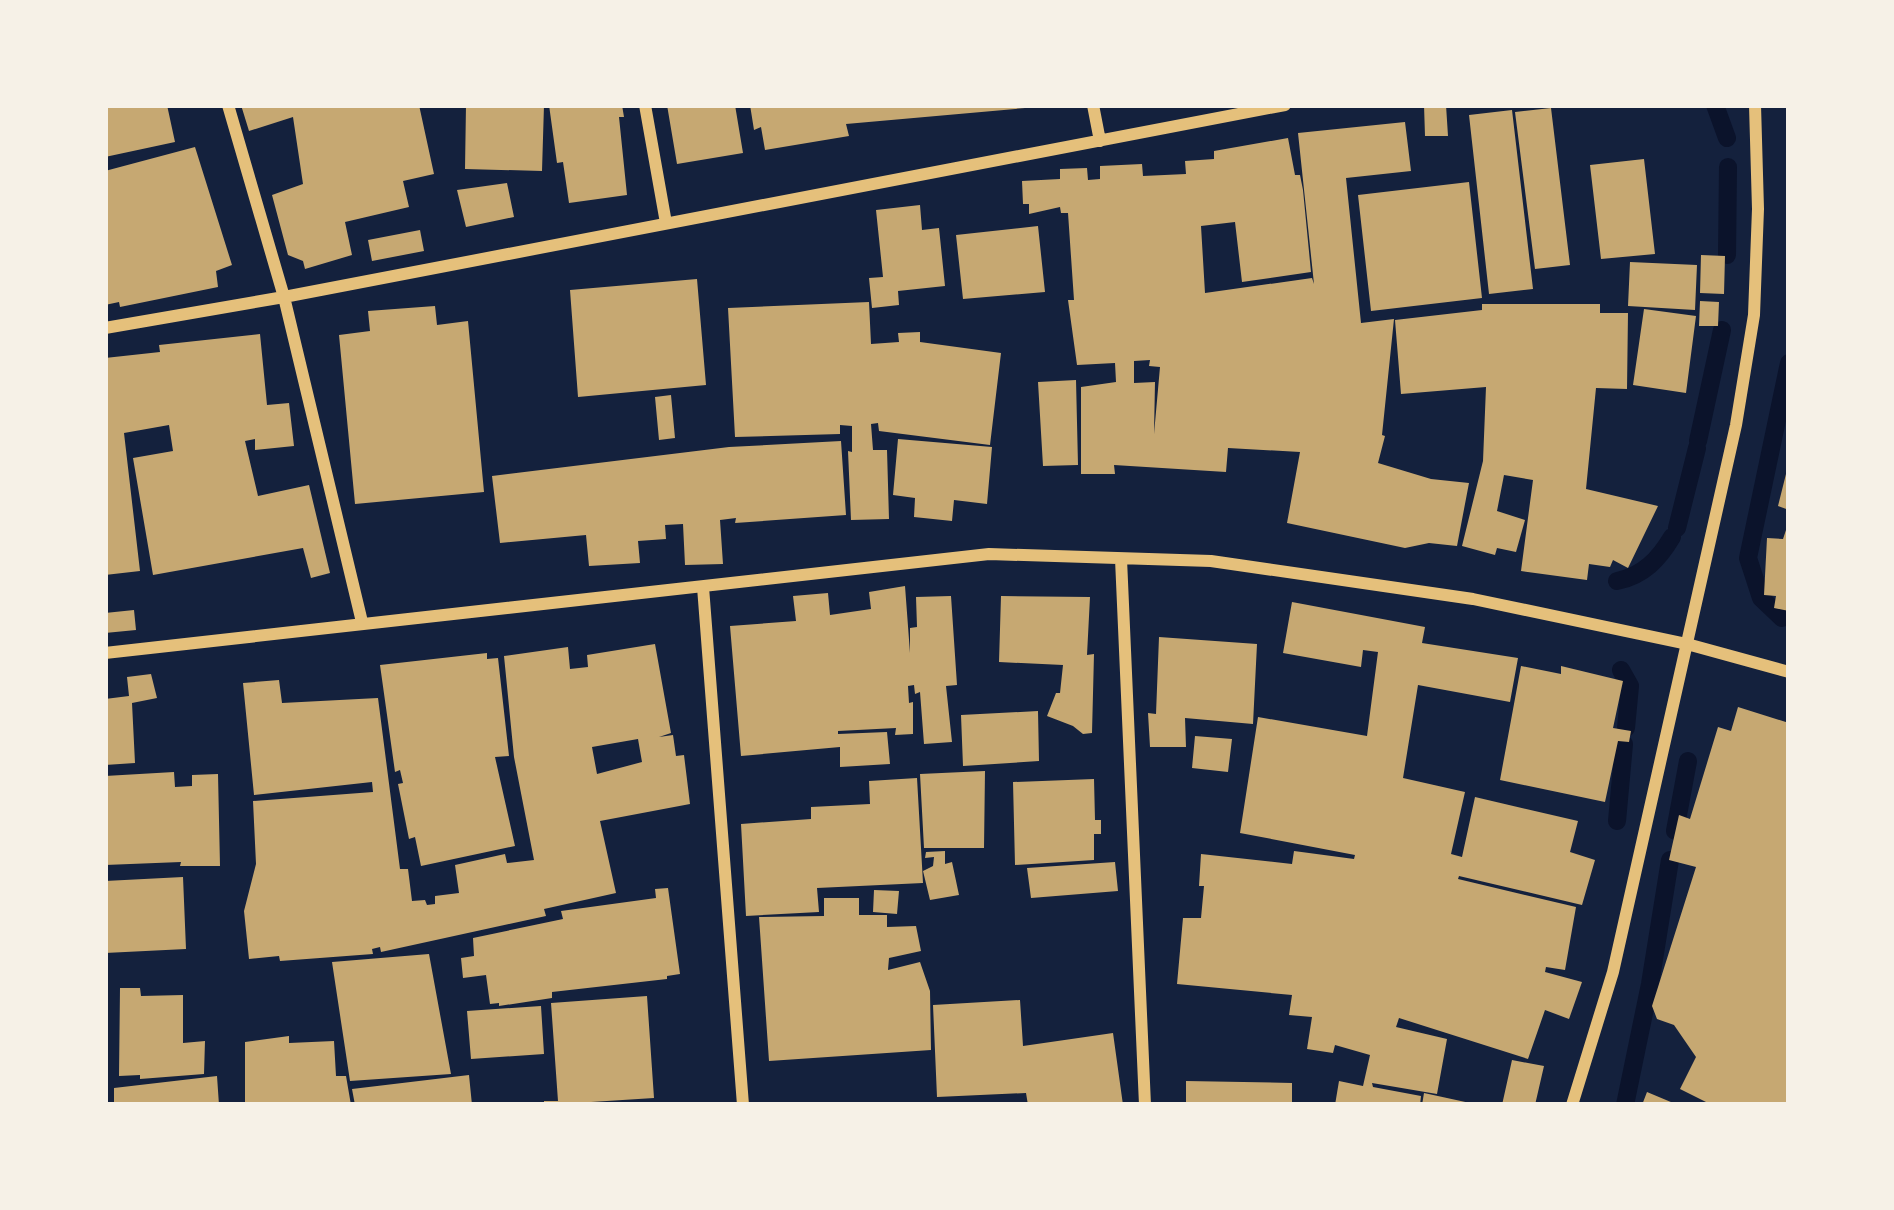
<svg xmlns="http://www.w3.org/2000/svg" width="1894" height="1210" viewBox="0 0 1894 1210" font-family="'Times New Roman',serif">
<style>
.lines{fill:none;stroke-linecap:round;stroke-linejoin:round}
.stream{stroke:#0b132b;stroke-width:18}
.building{fill:#c6a872;fill-rule:evenodd}
.minor{stroke:#e5c07b;stroke-width:12}
</style>
<rect width="100%" height="100%" fill="#14213d"/>
<g class="lines">
<path class="stream" d="M 1715,105 L 1727,138
M 1727,255 L 1728,167
M 1698,441 L 1722,330
M 1677,528 L 1697,448
M 1617,581 C 1643,576 1659,559 1672,537
M 1782,618 L 1761,598 L 1748,558 L 1789,363
M 1621,670 L 1630,686 L 1626,728
M 1617,821 L 1624,744
M 1675,831 L 1688,761
M 1625,1105 L 1650,984 L 1670,860"/>
</g>
<path class="building" d="M 105,105 L 167,105 L 175,142 L 105,157 Z
M 241,105 L 419,105 L 434,174 L 403,181 L 409,207 L 345,222 L 352,255 L 305,269 L 303,261 L 288,255 L 272,195 L 303,184 L 293,117 L 249,131 Z
M 466,105 L 544,105 L 542,171 L 465,169 Z
M 549,105 L 622,105 L 624,117 L 619,117 L 627,195 L 569,203 L 563,162 L 557,163 Z
M 667,105 L 735,105 L 743,153 L 677,164 Z
M 750,105 L 1024,105 L 1025,108 L 846,124 L 849,136 L 765,150 L 761,127 L 754,130 Z
M 1424,105 L 1446,105 L 1448,136 L 1425,136 Z
M 1551,108 L 1570,265 L 1535,269 L 1515,112 Z
M 1512,110 L 1533,289 L 1489,294 L 1469,115 Z
M 1405,122 L 1411,171 L 1346,178 L 1361,323 L 1394,319 L 1382,435 L 1385,436 L 1378,463 L 1431,479 L 1469,483 L 1457,546 L 1429,543 L 1405,548 L 1287,523 L 1300,452 L 1228,448 L 1226,472 L 1114,465 L 1115,474 L 1081,474 L 1081,387 L 1116,382 L 1115,363 L 1077,365 L 1068,300 L 1074,300 L 1068,213 L 1061,213 L 1060,207 L 1029,214 L 1029,204 L 1023,204 L 1022,181 L 1060,179 L 1060,169 L 1087,168 L 1088,180 L 1100,179 L 1100,166 L 1142,164 L 1143,176 L 1186,174 L 1185,161 L 1214,159 L 1214,151 L 1288,138 L 1295,175 L 1300,175 L 1303,190 L 1311,272 L 1242,282 L 1235,222 L 1201,226 L 1205,293 L 1312,278 L 1314,284 L 1298,133 ZM 1150,360 L 1149,366 L 1160,367 L 1154,434 L 1155,382 L 1134,383 L 1134,361 Z
M 195,147 L 232,265 L 216,271 L 218,287 L 120,307 L 119,302 L 105,305 L 105,171 Z
M 1644,159 L 1655,254 L 1601,259 L 1590,165 Z
M 1469,182 L 1482,298 L 1371,311 L 1358,195 Z
M 507,183 L 514,217 L 466,227 L 457,190 Z
M 920,205 L 922,230 L 939,228 L 945,286 L 898,291 L 899,305 L 872,308 L 869,278 L 883,277 L 876,210 Z
M 1038,226 L 1045,292 L 963,299 L 956,235 Z
M 420,230 L 424,251 L 372,261 L 368,240 Z
M 1701,255 L 1725,256 L 1724,294 L 1700,293 Z
M 1630,262 L 1697,265 L 1695,310 L 1628,306 Z
M 697,279 L 706,385 L 578,397 L 570,290 Z
M 1700,301 L 1719,302 L 1718,326 L 1699,326 Z
M 869,302 L 871,344 L 899,342 L 898,333 L 920,332 L 920,342 L 1001,353 L 990,445 L 879,431 L 878,423 L 871,424 L 873,450 L 887,450 L 889,519 L 851,520 L 848,451 L 852,452 L 852,426 L 840,425 L 840,434 L 735,437 L 728,308 Z
M 1482,304 L 1600,304 L 1600,313 L 1628,313 L 1627,389 L 1596,388 L 1586,489 L 1658,506 L 1628,568 L 1613,560 L 1610,567 L 1589,564 L 1587,580 L 1521,571 L 1533,480 L 1504,475 L 1497,511 L 1525,520 L 1516,552 L 1497,548 L 1495,555 L 1462,546 L 1483,461 L 1486,387 L 1401,394 L 1395,320 L 1482,310 Z
M 435,306 L 437,325 L 468,321 L 484,492 L 355,504 L 339,335 L 370,331 L 368,311 Z
M 1644,309 L 1696,316 L 1686,393 L 1633,385 Z
M 260,334 L 267,405 L 289,403 L 294,446 L 255,450 L 255,439 L 245,441 L 258,496 L 309,485 L 330,573 L 311,578 L 303,548 L 153,575 L 133,458 L 173,451 L 169,425 L 124,433 L 140,571 L 105,575 L 105,358 L 160,352 L 159,345 Z
M 1076,380 L 1078,465 L 1043,466 L 1038,382 Z
M 671,395 L 675,438 L 659,440 L 655,397 Z
M 898,439 L 992,447 L 987,504 L 954,500 L 952,521 L 914,517 L 915,498 L 893,495 Z
M 841,441 L 846,515 L 735,523 L 736,518 L 720,520 L 723,564 L 685,565 L 683,524 L 665,525 L 666,539 L 638,541 L 640,563 L 589,566 L 586,535 L 500,543 L 492,476 L 729,447 Z
M 1787,470 L 1789,470 L 1789,510 L 1778,506 Z
M 1788,524 L 1789,524 L 1789,611 L 1774,608 L 1776,596 L 1764,595 L 1767,538 L 1783,539 Z
M 905,586 L 910,653 L 910,628 L 917,627 L 916,597 L 951,596 L 957,685 L 946,686 L 952,742 L 924,744 L 920,692 L 915,694 L 914,685 L 908,686 L 909,703 L 913,702 L 913,734 L 895,735 L 896,728 L 838,731 L 838,734 L 887,732 L 890,764 L 840,767 L 840,747 L 741,756 L 730,626 L 796,621 L 793,596 L 828,593 L 830,615 L 871,609 L 869,592 Z
M 1001,596 L 1090,597 L 1087,655 L 1094,654 L 1092,733 L 1083,734 L 1073,726 L 1047,716 L 1056,693 L 1060,693 L 1063,665 L 999,662 Z
M 1292,602 L 1425,627 L 1422,643 L 1518,658 L 1510,702 L 1418,685 L 1403,778 L 1465,792 L 1451,854 L 1462,857 L 1475,797 L 1578,821 L 1570,852 L 1595,860 L 1582,905 L 1459,876 L 1458,879 L 1576,907 L 1565,970 L 1546,967 L 1545,972 L 1582,982 L 1569,1019 L 1545,1010 L 1528,1059 L 1399,1018 L 1396,1027 L 1447,1039 L 1437,1094 L 1372,1083 L 1373,1087 L 1421,1096 L 1420,1105 L 1335,1105 L 1339,1081 L 1363,1086 L 1370,1055 L 1335,1045 L 1333,1053 L 1307,1049 L 1312,1017 L 1289,1015 L 1292,995 L 1177,984 L 1183,918 L 1201,918 L 1204,886 L 1199,886 L 1201,854 L 1292,864 L 1294,851 L 1354,859 L 1355,855 L 1240,833 L 1258,717 L 1367,736 L 1378,652 L 1363,650 L 1361,667 L 1283,653 Z
M 134,610 L 136,630 L 105,633 L 105,613 Z
M 1159,637 L 1257,644 L 1253,724 L 1185,718 L 1186,747 L 1150,747 L 1148,713 L 1156,714 Z
M 655,644 L 671,733 L 659,737 L 673,735 L 676,756 L 684,755 L 690,804 L 600,821 L 616,893 L 544,909 L 546,916 L 381,952 L 380,947 L 372,949 L 373,954 L 280,961 L 279,956 L 249,959 L 244,911 L 256,864 L 253,801 L 373,792 L 372,782 L 254,795 L 243,683 L 279,680 L 282,703 L 378,698 L 400,869 L 408,869 L 412,901 L 425,900 L 427,905 L 435,904 L 435,896 L 459,893 L 455,865 L 505,854 L 507,863 L 534,860 L 514,757 L 504,656 L 568,647 L 570,669 L 588,667 L 587,655 ZM 638,739 L 642,762 L 597,774 L 592,747 Z
M 487,653 L 487,659 L 498,658 L 509,756 L 495,757 L 515,846 L 421,866 L 415,837 L 409,839 L 398,784 L 403,783 L 400,770 L 395,772 L 380,665 Z
M 1521,666 L 1561,674 L 1561,666 L 1623,681 L 1613,728 L 1631,731 L 1629,742 L 1618,741 L 1605,802 L 1500,780 Z
M 151,674 L 157,698 L 132,703 L 135,763 L 105,765 L 105,699 L 129,696 L 127,677 Z
M 1738,707 L 1789,723 L 1789,1105 L 1712,1105 L 1680,1089 L 1696,1057 L 1674,1025 L 1657,1019 L 1652,1006 L 1696,867 L 1669,860 L 1679,815 L 1690,819 L 1718,727 L 1731,731 Z
M 1038,711 L 1039,761 L 963,766 L 961,715 Z
M 1195,736 L 1232,739 L 1228,772 L 1192,768 Z
M 985,771 L 984,848 L 924,848 L 920,774 Z
M 174,772 L 175,787 L 192,786 L 192,775 L 218,774 L 220,866 L 180,866 L 181,862 L 105,865 L 105,776 Z
M 917,778 L 923,883 L 817,888 L 819,912 L 746,916 L 741,824 L 811,819 L 811,807 L 870,804 L 869,781 Z
M 1094,779 L 1095,820 L 1101,820 L 1101,834 L 1094,834 L 1094,860 L 1015,865 L 1013,782 Z
M 945,851 L 945,864 L 952,862 L 959,895 L 930,900 L 923,871 L 933,866 L 934,857 L 925,858 L 926,852 Z
M 1115,862 L 1118,891 L 1031,898 L 1027,868 Z
M 183,877 L 186,949 L 105,953 L 105,881 Z
M 668,888 L 680,974 L 667,976 L 667,979 L 552,992 L 552,998 L 499,1006 L 499,1003 L 490,1004 L 486,975 L 463,978 L 461,958 L 474,956 L 473,938 L 563,919 L 561,911 L 656,898 L 655,889 Z
M 874,890 L 899,891 L 897,914 L 873,912 Z
M 824,898 L 859,898 L 859,915 L 887,915 L 887,927 L 916,926 L 921,951 L 889,958 L 888,970 L 920,962 L 930,991 L 931,1050 L 769,1061 L 759,917 L 824,916 Z
M 429,954 L 451,1074 L 350,1081 L 332,962 Z
M 120,988 L 140,988 L 141,996 L 183,995 L 183,1043 L 205,1041 L 204,1074 L 140,1079 L 140,1075 L 119,1076 Z
M 647,996 L 654,1098 L 544,1105 L 544,1101 L 558,1101 L 551,1003 Z
M 1020,1000 L 1023,1046 L 1113,1033 L 1123,1105 L 1028,1105 L 1026,1093 L 937,1097 L 933,1005 Z
M 541,1006 L 544,1054 L 471,1059 L 467,1011 Z
M 289,1036 L 289,1043 L 334,1041 L 336,1076 L 346,1076 L 351,1105 L 245,1105 L 245,1042 Z
M 1512,1060 L 1544,1066 L 1535,1105 L 1502,1105 Z
M 469,1075 L 472,1105 L 355,1105 L 352,1089 Z
M 217,1076 L 219,1105 L 114,1105 L 114,1088 Z
M 1186,1081 L 1292,1083 L 1292,1105 L 1186,1105 Z
M 1647,1092 L 1678,1105 L 1642,1105 Z
M 1424,1093 L 1470,1103 L 1469,1105 L 1422,1105 Z"/>
<g class="lines">
<path class="minor" d="M 228,105 L 284,297 L 362,622
M 645,105 L 666,223
M 1093,105 L 1100,141
M 105,328 L 284,297 L 1285,105
M 1121,559 L 1145,1105
M 703,587 L 743,1105
M 105,653 L 989,554 L 1211,561 L 1473,599 L 1687,644 L 1789,672
M 1572,1105 L 1613,972 L 1736,425 L 1754,315 L 1758,209 L 1755,105"/>
</g>
<rect width="1894" height="1210" fill="none" stroke="#f6f1e7" stroke-width="216"/>
</svg>
